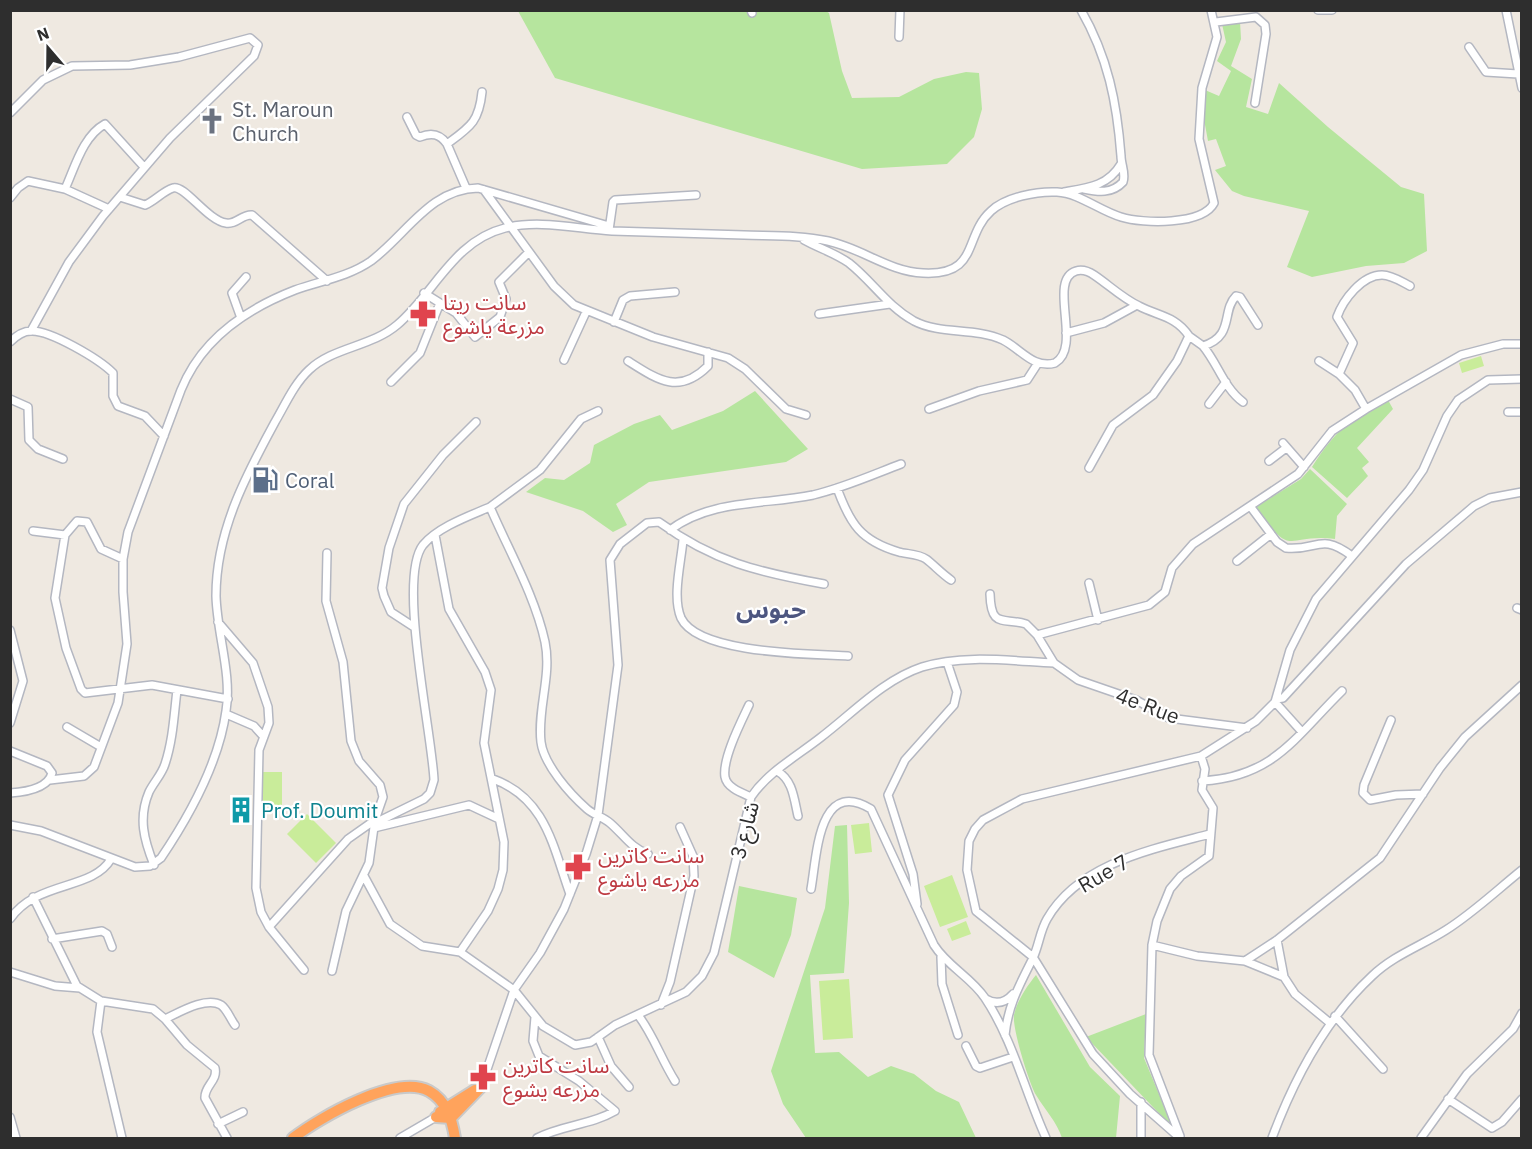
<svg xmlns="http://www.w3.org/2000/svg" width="1532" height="1149" viewBox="0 0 1532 1149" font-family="'IBM Plex Sans','Noto Sans Arabic',sans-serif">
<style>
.green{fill:#b6e59e}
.pitch{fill:#c9ec9a}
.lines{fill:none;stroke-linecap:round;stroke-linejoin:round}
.minor-casing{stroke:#b4b7c1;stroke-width:10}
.highway-casing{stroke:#c9c9c9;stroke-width:14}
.minor{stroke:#fff;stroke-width:7}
.highway{stroke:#ffa35c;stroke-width:10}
.labels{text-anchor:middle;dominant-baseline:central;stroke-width:4.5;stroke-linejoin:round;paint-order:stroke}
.worship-label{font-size:21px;fill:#5b616d;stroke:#fff;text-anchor:start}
.health-label{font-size:21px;fill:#be3a42;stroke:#fff;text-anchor:start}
.service-label{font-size:21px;fill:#4e5e75;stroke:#fff;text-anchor:start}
.street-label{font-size:21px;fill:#2e2e2e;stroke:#fff}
.culture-label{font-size:21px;fill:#0d838f;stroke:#fff;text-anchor:start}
.quarter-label{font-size:24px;font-weight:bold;fill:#4d5680;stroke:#fff}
</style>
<rect width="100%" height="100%" fill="#efe9e1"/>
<path class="green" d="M 518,11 L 826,11 L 829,13 L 842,71 L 852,98 L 899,97 L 934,79 L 966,72 L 979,73 L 982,109 L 974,137 L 947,164 L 862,169 L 555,78 Z
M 1240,21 L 1241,39 L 1231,66 L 1252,79 L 1246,107 L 1268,114 L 1279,83 L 1328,127 L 1401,187 L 1424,194 L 1427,251 L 1404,263 L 1366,266 L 1312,277 L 1287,267 L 1309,211 L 1244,196 L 1232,191 L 1215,170 L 1226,166 L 1216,139 L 1208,141 L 1203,114 L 1205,90 L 1219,96 L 1231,71 L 1217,61 L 1226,42 L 1222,24 Z
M 755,391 L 808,449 L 786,462 L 649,482 L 616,504 L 627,525 L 613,532 L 583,511 L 526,492 L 545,478 L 564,480 L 590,463 L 594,445 L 634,424 L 660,415 L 672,430 L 723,411 Z
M 1388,400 L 1393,409 L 1357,448 L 1369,462 L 1362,468 L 1368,476 L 1347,498 L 1312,467 C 1335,431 1350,418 1388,400 Z
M 1310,469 L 1347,504 L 1337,516 L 1335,539 C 1284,533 1294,561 1256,507 L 1301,479 Z
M 847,825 L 849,903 L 844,973 L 810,975 L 815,1053 L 839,1052 L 868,1077 L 891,1066 L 914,1074 L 936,1091 L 959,1102 L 976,1138 L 806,1138 L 783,1104 L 771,1071 L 825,908 L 835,826 Z
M 739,886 L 797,898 L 791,935 L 774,978 L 728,952 Z
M 1036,975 L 1090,1067 L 1120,1096 L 1116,1138 L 1062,1138 C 1057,1122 1045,1110 1036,1095 C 1029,1083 1012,1028 1014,1015 C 1017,1001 1027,986 1036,975 Z
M 1146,1014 L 1144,1058 L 1173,1128 L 1086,1037 Z"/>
<path class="pitch" d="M 1481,356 L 1484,366 L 1462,373 L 1459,363 Z
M 262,772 L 282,772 L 282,807 L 263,807 Z
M 307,814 L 336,843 L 316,863 L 287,834 Z
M 869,823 L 872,852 L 855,854 L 851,825 Z
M 952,875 L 968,917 L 940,927 L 924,886 Z
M 966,921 L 971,934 L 952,941 L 947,929 Z
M 849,979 L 853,1038 L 823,1040 L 819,981 Z"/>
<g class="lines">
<g class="minor-casing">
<path id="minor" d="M 751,10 L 752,13
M 1081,10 C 1108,57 1117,103 1121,156 C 1121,165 1126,173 1123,182 C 1112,194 1098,192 1084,189
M 1318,10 L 1332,10
M 1506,10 L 1522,88
M 1216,22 L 1256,17 L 1265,25 L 1266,34 L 1255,103
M 899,37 L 900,10
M 1469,47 L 1486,72 L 1518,74
M 10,113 L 43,80 L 72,66 L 130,65 L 179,57 L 250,38 L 258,45 L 254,56 L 170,138 L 103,216 L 69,262 L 31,331
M 407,117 L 416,135 L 420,137 C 432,132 440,134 447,144
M 466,188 L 447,144 C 470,127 479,122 482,92
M 484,190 L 554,286 L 574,305 L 653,337 L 728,358 L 745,369 L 786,409 L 806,415
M 1064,192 C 1088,188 1108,186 1121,164
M 120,197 L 145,205 C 155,201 163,191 173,188 C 184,184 208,221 226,223 C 236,225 242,214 252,215 L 327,281
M 10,198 L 18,188 L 28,181 L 65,189
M 109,209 L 65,189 C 75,167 83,136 105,124 L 144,167
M 609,230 L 613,202 L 615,200 L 696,195
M 804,240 C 818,248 835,253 849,263 C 872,281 887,306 914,321 C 941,335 974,327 1003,340 C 1021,349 1033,369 1055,363 C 1083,347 1047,280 1076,271 C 1083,269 1088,271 1094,275 C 1109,285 1122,298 1139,306 C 1158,316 1176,316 1189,336 L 1177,361 L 1153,395 L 1113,425 L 1089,468
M 424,293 L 456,313 L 475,337 L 500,317 L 506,299 L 499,282 L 529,252
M 819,314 L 890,304
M 241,318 L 232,293 L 246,277
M 614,322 L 623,300 L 630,296 L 675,292
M 1066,333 L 1104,323 L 1137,305
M 1189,336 L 1203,346 C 1235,336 1221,311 1236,296 L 1240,297 L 1258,325
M 10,342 C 15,337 23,331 31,331 C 50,330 99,359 113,373 L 113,396 L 118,406 L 145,416 L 164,436
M 1203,346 C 1218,364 1224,388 1243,402
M 564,360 L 586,312
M 628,361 C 658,380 679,395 708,366 L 708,352
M 1319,361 L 1339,374
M 391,382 L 420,353 L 440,303
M 10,399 L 28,407 L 29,440 L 38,449 L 63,459
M 1209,404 L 1226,382
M 929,409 L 979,391 L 1027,380 L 1038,363
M 1366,409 L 1355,390 L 1339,374 L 1353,343 L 1337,317 C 1343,300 1362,275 1382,275 C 1392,275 1402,282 1410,286
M 1508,412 L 1522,412
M 1283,443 L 1304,467
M 1269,461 L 1286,448
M 837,488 C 850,524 861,541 899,552 C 906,554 919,554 926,559 C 934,565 941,573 951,580
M 1250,506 L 1277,542 L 1286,548 C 1318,551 1320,532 1352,556
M 490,507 L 540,470 L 581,419 L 598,411
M 670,530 C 711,499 765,505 813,495 C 843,488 872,475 901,464
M 33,531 L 65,535
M 435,535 L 449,609 L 485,672 L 491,690 L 484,743 L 504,842 L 503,870 L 498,889 L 488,911 L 460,952
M 683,540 C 681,563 672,597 681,618 C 698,654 811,654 848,656
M 327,553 L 326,601 L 343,662 L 351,741 L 359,761 L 380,785 L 383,797 L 375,820 L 369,863 L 346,911 L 332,971
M 123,559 L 101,549 L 87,522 L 77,521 L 65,535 L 55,598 L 66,648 L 81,689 L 85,693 L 152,685 L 228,699
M 1237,561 L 1271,534
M 1089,583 L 1098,620
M 990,594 C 991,629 1003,617 1026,624 L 1037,635
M 1517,608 L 1522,610
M 218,622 L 253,663 L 268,707 L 269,723 L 259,750 L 256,888 L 261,912 L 269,927 L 348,839 L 375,820
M 414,627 L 391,612 L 384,596 L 382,588 L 389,548 L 404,504 L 443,455 L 476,422
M 10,630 L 23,681 L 10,723
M 1276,699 L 1283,698 L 1406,564 L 1474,506 L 1490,498 L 1522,492
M 1275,702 L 1302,732
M 749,705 C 741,722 722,759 725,777 C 727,788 742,793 751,797
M 226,714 L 254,726 L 263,736
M 1391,720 L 1364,785 L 1363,793 L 1370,800 L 1396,795 L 1423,794
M 67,727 L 101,747
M 1247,728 L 1169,718 L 1136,700 L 1078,680 L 1054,663 L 1037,635 L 1149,605 L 1165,592 L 1172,568 L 1193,544 L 1298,474 L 1332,431 L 1366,409 L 1461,355 L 1503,344 L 1522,344
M 10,751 L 47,766 L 52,773 C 48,789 25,792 10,793
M 777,771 C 793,780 794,799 798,816
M 493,779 C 546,798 553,847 570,894
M 50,780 L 84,776 L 94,767 L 118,703 L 127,644 L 123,592 L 123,559 L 128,532 L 181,390 C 201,340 246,309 295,290 C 320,281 348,277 371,261 C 407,234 430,189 478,188 L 609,226
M 1202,781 C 1274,777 1295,737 1342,691
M 375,823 L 424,799 L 430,793 L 434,780 C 432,732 397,578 423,545 C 438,527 469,516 490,507 C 509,551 535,596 545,642 C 552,676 537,709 541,742 C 544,765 570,794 587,809 C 594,815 603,817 610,823 C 624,835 631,848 648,854
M 10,825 L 41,831 L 135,867 L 150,866 L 161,858 C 190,815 219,763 226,711 C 232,674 217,634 216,596 C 216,532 245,477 275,422 C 285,405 294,384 309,370 C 333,347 371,347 397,325 C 434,294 453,241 505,228 C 539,219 577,229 612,231 C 656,232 700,234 744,235 C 772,236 801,235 828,241 C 861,248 890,272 923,273 C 980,276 963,236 991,211 C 1006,197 1037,191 1057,192 C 1079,193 1100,211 1121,217 C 1143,224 1203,225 1214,203 L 1199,139 L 1202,88 L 1217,37 L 1211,10
M 374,828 L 469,805 L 499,819
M 154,865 C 144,840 138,818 149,792 C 154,782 162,774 165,764 C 173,740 174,715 177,690
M 364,876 L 390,924 L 422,946 L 460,952 L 514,990 L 543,1026 L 575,1045 L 591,1042 L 615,1025 L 686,992 L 702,976 L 714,953 L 751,797 C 768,772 797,756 820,738 C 853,713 883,680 922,667 C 963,654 1012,661 1054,663
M 811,889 C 817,856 818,777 871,809 L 934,945 C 947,966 971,977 985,998 C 1013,1040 1025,1092 1046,1138
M 33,897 L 77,986 L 101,1001 L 153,1009 L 165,1019 L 187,1045 L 215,1068 C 218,1081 204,1086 205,1098 L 227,1138
M 917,904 L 913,874 L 888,795 L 905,760 L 954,705 L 957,692 L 947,662
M 10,919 C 37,880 92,891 111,859
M 269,927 L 304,970
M 52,939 L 102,931 L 107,934 L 112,947
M 1277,940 L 1284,977
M 1152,945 L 1197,956 L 1245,961 L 1284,977 L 1295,994 L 1330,1023
M 941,957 L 942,984 L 958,1035
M 1245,961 L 1277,940 L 1380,858 L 1440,768 L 1465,737 L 1522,685
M 10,972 L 55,986 L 80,988
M 986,999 C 996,1005 1005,1003 1013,994
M 101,1001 L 97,1032 L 122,1138
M 661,1005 L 670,982 L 694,876 L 693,856 L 680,827
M 638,1015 C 654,1036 661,1059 675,1081
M 1335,1016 L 1383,1069
M 535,1017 L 533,1041 L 539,1056 L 579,1081 L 615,1111 C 591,1125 562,1125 537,1138
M 165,1019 C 178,1013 206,996 221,1005 C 227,1009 231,1020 235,1025
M 1005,1035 C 1008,1005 1020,984 1033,958 C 1039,945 1040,931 1047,919 C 1079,863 1153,849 1210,834
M 598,1037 L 611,1066 L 629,1087
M 966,1046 L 976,1066 L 980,1068 L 1013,1057
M 481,1087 L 514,990 L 540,953 L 564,909 L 586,854 L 598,815 L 618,665 L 610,560 L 620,544 L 647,523 L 659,522 C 714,562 758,572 824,584
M 1448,1099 L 1492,1128 L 1502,1122 L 1522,1099
M 1141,1102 L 1141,1138
M 10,1117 L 16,1138
M 218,1124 L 243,1112
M 1180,1136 L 1149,1055 L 1152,945 L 1157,921 L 1170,889 L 1181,876 L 1209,856 L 1213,808 L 1202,790 L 1205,769 L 1201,756
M 400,1138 L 436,1117
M 1180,1138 L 1130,1094 L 1093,1054 L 1033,957 L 976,911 L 967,870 L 969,841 L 975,829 L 983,820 L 1022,799 L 1201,756 L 1256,721 L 1275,702 L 1290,650 L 1316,599 L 1409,490 L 1423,470 L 1447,416 L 1458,400 L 1488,380 L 1522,379
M 1272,1138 C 1294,1079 1326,1019 1372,976 C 1394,955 1421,946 1446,930 C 1473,913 1497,890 1522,870
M 1421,1138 L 1467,1074 L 1513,1029 L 1522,1013"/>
</g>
<g class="highway-casing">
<path id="highway" d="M 440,1112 L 475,1090
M 436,1117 L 451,1118 L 481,1087
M 293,1138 C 319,1118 396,1073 429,1091 C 447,1101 452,1120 455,1138"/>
</g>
<use href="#minor" class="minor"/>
<use href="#highway" class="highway"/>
</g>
<defs>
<g id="church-bare" transform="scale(2.07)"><path d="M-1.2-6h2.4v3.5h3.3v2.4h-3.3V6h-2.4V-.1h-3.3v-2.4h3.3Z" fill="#6b7280" stroke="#fff" stroke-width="2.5" paint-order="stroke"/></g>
<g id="pharmacy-bare" transform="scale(2.07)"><path d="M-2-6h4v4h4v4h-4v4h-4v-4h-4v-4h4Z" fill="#e0444e" stroke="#fff" stroke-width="2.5" paint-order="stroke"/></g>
<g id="fuel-bare" transform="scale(2.07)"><path d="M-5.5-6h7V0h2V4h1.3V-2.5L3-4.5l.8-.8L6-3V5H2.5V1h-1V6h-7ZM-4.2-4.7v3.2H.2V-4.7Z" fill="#5c6f8a" stroke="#fff" stroke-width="2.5" paint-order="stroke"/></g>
<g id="building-bare" transform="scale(2.07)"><path d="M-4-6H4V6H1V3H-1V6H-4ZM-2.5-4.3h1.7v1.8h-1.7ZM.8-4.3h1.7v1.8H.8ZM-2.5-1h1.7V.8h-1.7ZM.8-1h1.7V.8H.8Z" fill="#0f9aa8" stroke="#fff" stroke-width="2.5" paint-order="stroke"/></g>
</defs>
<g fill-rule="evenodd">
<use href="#church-bare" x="212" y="121"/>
<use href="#pharmacy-bare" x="423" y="314"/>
<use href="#fuel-bare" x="265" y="480"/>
<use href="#building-bare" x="241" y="810"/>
<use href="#pharmacy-bare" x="578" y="867"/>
<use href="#pharmacy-bare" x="483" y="1077"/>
</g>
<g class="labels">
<g class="worship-label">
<text x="232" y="109">St. Maroun<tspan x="232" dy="24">Church</tspan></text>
</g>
<g class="health-label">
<text x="443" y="302">سانت ريتا<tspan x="443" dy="24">مزرعة ياشوع</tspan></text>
<text x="598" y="855">سانت كاترين<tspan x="598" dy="24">مزرعه ياشوع</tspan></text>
<text x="503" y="1065">سانت كاترين<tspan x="503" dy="24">مزرعه يشوع</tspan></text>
</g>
<g class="service-label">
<text x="285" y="480">Coral</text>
</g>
<g class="street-label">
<text transform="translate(1148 705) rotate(21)">4e Rue</text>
<text transform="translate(744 830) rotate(-75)">شارع 3</text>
<text transform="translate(1103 873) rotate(-30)">Rue 7</text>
</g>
<g class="culture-label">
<text x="261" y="810">Prof. Doumit</text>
</g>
<g class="quarter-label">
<text x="771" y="609">حبوس</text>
</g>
</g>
<rect width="1532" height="1149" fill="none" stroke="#2e2e2e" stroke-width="24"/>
<g transform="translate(48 48) rotate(340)" stroke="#ffffff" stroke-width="4.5" paint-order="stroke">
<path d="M0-4.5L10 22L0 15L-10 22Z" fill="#2e2e2e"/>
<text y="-9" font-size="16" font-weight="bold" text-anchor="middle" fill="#2e2e2e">N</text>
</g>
</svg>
